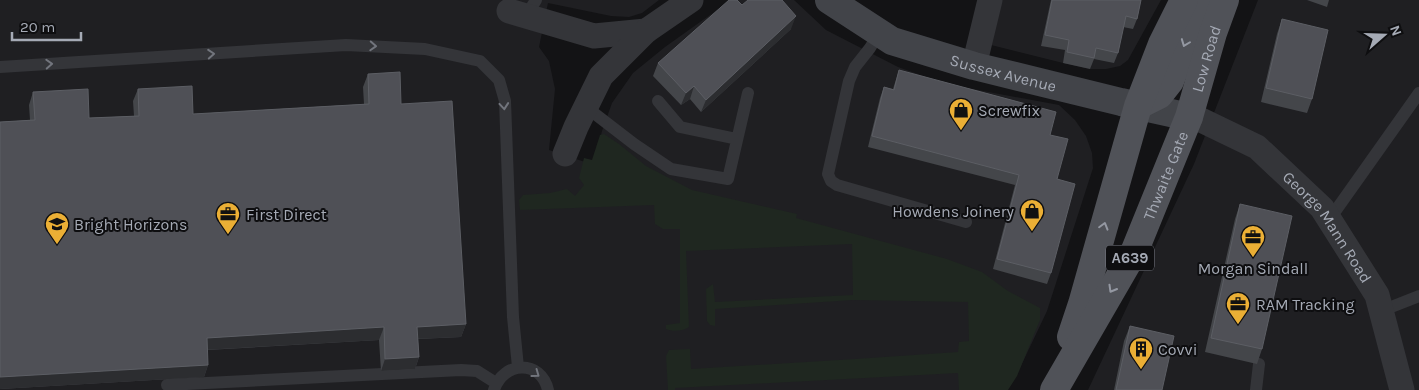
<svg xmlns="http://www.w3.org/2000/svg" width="1419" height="390" viewBox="0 0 1419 390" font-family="Karla,sans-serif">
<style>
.built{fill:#1f1f22}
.green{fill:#1f2720}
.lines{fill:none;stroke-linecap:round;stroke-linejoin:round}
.lane{stroke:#343539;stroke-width:12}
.street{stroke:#343539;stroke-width:25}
.secondary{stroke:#424449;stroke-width:28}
.primary{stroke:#505258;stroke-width:28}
.wall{fill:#44464a}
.shaded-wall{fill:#2c2d30}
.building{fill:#4f5056;stroke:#5c5e64}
.oneway{stroke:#9498a2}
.oneway2{stroke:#72757d}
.labels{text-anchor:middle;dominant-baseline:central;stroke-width:4;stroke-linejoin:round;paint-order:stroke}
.shield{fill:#0e0e10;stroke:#787b84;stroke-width:1}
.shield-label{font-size:15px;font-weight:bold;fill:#a5aab5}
.street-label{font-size:16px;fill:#a5aab5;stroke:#0e0e10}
.poi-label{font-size:16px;fill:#a5aab5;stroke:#0e0e10;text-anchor:start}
</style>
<rect width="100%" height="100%" fill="#131315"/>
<path class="built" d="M 0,0 L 659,0 L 642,13 L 629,17 L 611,16 L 548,3 L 539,47 L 549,61 L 555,89 L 549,150 L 594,165 L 602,131 L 612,103 L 633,73 L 665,47 L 731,0 L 794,0 L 826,30 L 898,67 L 946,84 L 1059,105 L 1075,120 L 1086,136 L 1092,153 L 1093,168 L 1047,311 L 1017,374 L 1007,390 L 0,390 Z
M 990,0 L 1161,0 L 1128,60 L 1120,66 L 1106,69 L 1090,69 L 1063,63 L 979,42 Z
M 1258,0 L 1419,0 L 1419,390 L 1088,390 L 1194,164 Z"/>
<path class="green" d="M 604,134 L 619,144 L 646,166 L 692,190 L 797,214 L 796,218 L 947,259 L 982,272 L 1008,291 L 1040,308 L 1040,320 L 1017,376 L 1008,390 L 959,390 L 958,373 L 675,388 L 675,390 L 668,390 L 666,356 L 669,350 L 690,349 L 691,369 L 855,359 L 958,352 L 959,342 L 969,341 L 968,302 L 853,300 L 715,309 L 715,326 L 710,325 L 707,321 L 706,289 L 713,284 L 715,302 L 853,295 L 852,244 L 686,251 L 689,327 C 684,331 673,332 666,329 L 666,325 L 680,323 L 680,229 L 663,229 L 655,224 L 654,205 L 520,210 L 519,200 L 523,195 L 550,193 L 567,189 L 575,196 L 584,185 L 579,178 L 584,158 L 592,160 L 600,135 Z"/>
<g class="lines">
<path class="lane" d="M 526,16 L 536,0
M 879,33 L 870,48 L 855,67 L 849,81 L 828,174 L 831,181 L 837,185 L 966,222
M 0,67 L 346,45 L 425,49 L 480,61 L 499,80 L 505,101 L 513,317 L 518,367
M 658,101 L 680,127 L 737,139
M 586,107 L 634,144 L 671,169 L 728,179 L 748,93
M 1329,220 L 1419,93
M 1381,311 L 1419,296
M 167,385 L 461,370 L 477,371 L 496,383
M 494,390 C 503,361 541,359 548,390
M 1256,390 L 1259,364"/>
<g class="street">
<path d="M 509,11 L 594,36 L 646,31"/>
<path d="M 974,66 L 990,0"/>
<path id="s1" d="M 1189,117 L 1199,119 L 1257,147 L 1322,208 L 1377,295 L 1402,390"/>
<path d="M 565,154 L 576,127 L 601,76 L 646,31 L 691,0"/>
</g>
<path class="secondary" id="s2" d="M 829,0 L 892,41 L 974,66 L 1121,102 L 1189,117"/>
<g class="primary">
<path d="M 1139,105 L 1159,95 L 1170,81 L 1198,10 L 1203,4"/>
<path d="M 1071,337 L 1082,304 L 1138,106 L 1162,44 L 1184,0"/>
<path id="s3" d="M 1054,390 L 1135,250 L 1189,117 L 1213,33 L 1225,0"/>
</g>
</g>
<path class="wall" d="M 1051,0 L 1141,0 L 1137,19 L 1133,29 L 1123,27 L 1118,53 L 1114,63 L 1094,59 L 1090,69 L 1063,63 L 1065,50 L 1041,46 Z
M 1307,0 L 1329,0 L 1327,7 Z
M 742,5 L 791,29 L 701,112 L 690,99 L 681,105 L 653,76 L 658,63 Z
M 1282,19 L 1312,99 L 1307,113 L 1261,102 L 1277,34 Z
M 899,70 L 1050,135 L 1057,179 L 1051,273 L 1047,284 L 993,269 L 1015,185 L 868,147 L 880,98 L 884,87 L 893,89 Z
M 368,74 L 401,104 L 466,324 L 461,337 L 418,339 L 419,357 L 415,369 L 381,371 L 379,340 L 207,350 L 208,365 L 204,377 L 0,389 L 0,122 L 30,120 L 29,105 L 33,92 L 89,118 L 134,116 L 133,101 L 138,89 L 193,114 L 364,104 L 363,87 Z
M 1240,204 L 1262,349 L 1257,364 L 1205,352 L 1235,219 Z
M 1130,326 L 1162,390 L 1114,390 L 1124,341 Z"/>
<path class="shaded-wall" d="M 796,16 L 791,29 L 701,112 L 706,100 Z
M 694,86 L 690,99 L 681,105 L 686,93 Z
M 466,324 L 461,337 L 413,339 L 417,327 Z
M 384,327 L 379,340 L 202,350 L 207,338 Z
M 419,357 L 415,369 L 381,371 L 385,359 Z
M 208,365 L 204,377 L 0,389 L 0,377 Z"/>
<path class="building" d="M 729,0 L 737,0 L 742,5 L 748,0 L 782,0 L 796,16 L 706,100 L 694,86 L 686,93 L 658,63 Z
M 1052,0 L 1141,0 L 1137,19 L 1126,16 L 1118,53 L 1096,48 L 1094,58 L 1067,52 L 1069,40 L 1045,35 Z
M 1282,19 L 1328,30 L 1312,99 L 1266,88 Z
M 899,70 L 1056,112 L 1050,135 L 1068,139 L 1057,179 L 1075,184 L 1051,273 L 997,259 L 1019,175 L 872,136 L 884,87 L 894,90 Z
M 400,72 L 401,104 L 452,101 L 466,324 L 417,327 L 419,357 L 385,359 L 384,327 L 207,338 L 208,365 L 0,377 L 0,122 L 35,120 L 33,92 L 88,89 L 89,118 L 139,116 L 138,89 L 192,86 L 193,114 L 369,104 L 368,74 Z
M 1240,204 L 1292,216 L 1262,349 L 1211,338 Z
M 1130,326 L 1174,336 L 1162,390 L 1116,390 Z"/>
<defs><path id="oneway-chevron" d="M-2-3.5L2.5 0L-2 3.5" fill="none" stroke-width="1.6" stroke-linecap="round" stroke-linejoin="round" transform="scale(1.25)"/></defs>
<g class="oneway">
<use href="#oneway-chevron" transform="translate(1185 43) rotate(111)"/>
<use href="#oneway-chevron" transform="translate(1104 226) rotate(-74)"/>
<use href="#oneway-chevron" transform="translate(1112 289) rotate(120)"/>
</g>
<g class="oneway2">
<use href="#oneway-chevron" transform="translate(373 46) rotate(3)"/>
<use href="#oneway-chevron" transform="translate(211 54) rotate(-4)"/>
<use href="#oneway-chevron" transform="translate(49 64) rotate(-3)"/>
<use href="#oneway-chevron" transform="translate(504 106) rotate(85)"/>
<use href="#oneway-chevron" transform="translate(536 374) rotate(36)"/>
</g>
<defs>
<g id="shop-pin" transform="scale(1.25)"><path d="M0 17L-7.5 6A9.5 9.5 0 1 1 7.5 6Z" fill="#ebaf35" stroke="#0e0e10"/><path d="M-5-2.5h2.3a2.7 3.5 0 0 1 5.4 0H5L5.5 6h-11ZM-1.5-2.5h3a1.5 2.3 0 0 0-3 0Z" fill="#111"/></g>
<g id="office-pin" transform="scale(1.25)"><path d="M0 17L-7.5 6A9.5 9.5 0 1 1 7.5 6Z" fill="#ebaf35" stroke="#0e0e10"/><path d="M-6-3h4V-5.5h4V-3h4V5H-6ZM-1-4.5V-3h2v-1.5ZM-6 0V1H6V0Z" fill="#111"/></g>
<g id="school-pin" transform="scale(1.25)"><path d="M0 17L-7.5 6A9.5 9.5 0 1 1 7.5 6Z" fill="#ebaf35" stroke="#0e0e10"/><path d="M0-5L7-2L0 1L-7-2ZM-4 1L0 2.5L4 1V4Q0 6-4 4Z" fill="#111"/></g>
<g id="building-pin" transform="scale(1.25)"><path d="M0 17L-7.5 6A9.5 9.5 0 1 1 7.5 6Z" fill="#ebaf35" stroke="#0e0e10"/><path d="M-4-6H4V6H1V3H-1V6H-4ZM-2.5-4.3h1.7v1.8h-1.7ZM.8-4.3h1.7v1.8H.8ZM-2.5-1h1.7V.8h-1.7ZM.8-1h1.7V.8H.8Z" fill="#111"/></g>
</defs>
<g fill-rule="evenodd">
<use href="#shop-pin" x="961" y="110"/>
<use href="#shop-pin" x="1032" y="211"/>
<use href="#office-pin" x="228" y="214"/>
<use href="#school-pin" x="57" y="224"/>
<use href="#office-pin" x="1253" y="237"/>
<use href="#office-pin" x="1238" y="304"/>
<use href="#building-pin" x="1141" y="349"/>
</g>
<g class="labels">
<rect class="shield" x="1106" y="245.5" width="48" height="25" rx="4"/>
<g class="shield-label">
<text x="1130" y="258">A639</text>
</g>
<g class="street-label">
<text stroke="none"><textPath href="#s3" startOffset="366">Low Road</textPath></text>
<text stroke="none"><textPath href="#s2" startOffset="191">Sussex Avenue</textPath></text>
<text stroke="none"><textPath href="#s3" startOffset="242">Thwaite Gate</textPath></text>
<text stroke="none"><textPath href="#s1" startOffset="182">George Mann Road</textPath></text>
</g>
<g class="poi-label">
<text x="978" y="110">Screwfix</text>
<text x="1014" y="211" text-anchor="end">Howdens Joinery</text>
<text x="246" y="214">First Direct</text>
<text x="74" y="224">Bright Horizons</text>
<text x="1253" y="268" text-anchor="middle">Morgan Sindall</text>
<text x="1256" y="304">RAM Tracking</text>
<text x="1158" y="349">Covvi</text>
</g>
</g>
<g transform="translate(1384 35) rotate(70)" stroke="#0e0e10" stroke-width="4" paint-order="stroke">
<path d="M0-4L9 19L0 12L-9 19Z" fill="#a5aab5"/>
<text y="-8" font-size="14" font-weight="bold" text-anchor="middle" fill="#a5aab5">N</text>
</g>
<path d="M12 32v8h69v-8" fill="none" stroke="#a5aab5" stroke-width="2.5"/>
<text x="20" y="32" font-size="15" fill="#a5aab5" stroke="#0e0e10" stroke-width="4" paint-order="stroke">20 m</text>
</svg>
